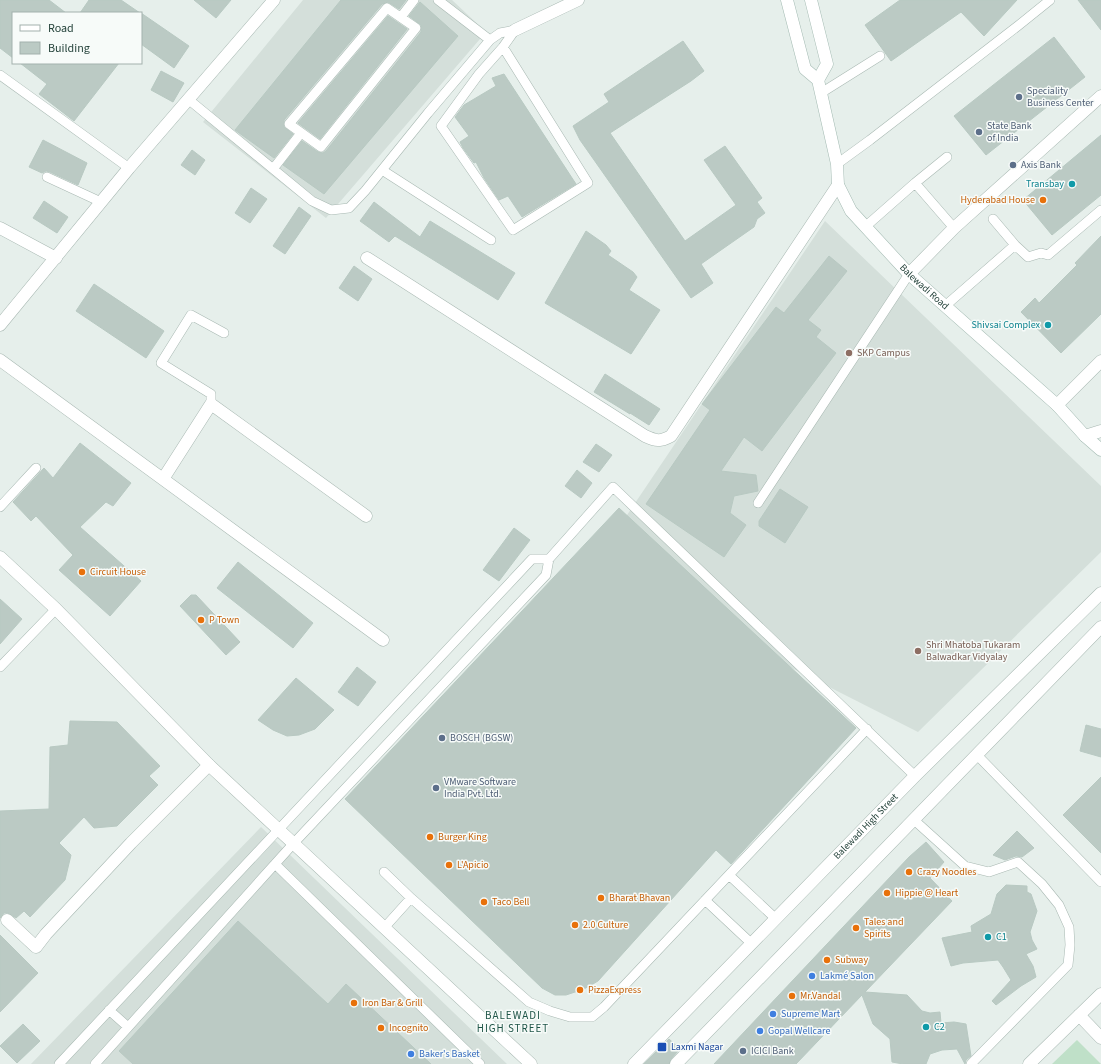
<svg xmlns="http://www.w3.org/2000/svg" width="1101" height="1064" viewBox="0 0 1101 1064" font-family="'Source Sans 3',sans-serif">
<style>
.built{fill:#d4dfda}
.green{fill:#bfe0c8}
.building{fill:#bbcac4;stroke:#b8c9c2}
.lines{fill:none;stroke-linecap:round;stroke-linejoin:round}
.service-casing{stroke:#a8b8b2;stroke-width:10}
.minor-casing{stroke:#a8b8b2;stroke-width:13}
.tertiary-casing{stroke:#a8b8b2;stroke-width:13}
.secondary-casing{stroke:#a4bbb3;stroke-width:13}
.service{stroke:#fff;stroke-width:9}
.minor{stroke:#fff;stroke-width:12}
.tertiary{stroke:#fff;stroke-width:12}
.secondary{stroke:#fff;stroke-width:12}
.service-dot{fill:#5c6f8a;stroke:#f7fbf9;stroke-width:1.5}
.culture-dot{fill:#0f9aa8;stroke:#f7fbf9;stroke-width:1.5}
.food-dot{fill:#e8710a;stroke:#f7fbf9;stroke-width:1.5}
.education-dot{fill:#8d6e63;stroke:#f7fbf9;stroke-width:1.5}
.shop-dot{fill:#3f7fe0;stroke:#f7fbf9;stroke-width:1.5}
.transit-dot{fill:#1a4fb4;stroke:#f7fbf9;stroke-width:1.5}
.labels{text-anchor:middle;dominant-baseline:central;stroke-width:3;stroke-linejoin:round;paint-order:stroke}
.service-label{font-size:10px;fill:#4e5e75;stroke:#f7fbf9;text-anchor:start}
.culture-label{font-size:10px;fill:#0d838f;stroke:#f7fbf9;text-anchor:end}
.food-label{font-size:10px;fill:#c56008;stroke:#f7fbf9;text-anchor:start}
.street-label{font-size:10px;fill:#24423a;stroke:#f7fbf9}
.education-label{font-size:10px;fill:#785e54;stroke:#f7fbf9;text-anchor:start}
.shop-label{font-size:10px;fill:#366cbe;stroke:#f7fbf9;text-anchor:start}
.transit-label{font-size:10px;fill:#164399;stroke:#f7fbf9;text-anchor:start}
.neighbourhood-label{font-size:11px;letter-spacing:1px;fill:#1f5548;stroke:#f7fbf9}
</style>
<rect width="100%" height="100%" fill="#e6efeb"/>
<path class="built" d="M 303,0 L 452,0 L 486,32 L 326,218 L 203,122 Z
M 825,221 L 1101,486 L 1101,552 L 918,732 L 592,567 Z
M 261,827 L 507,1064 L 31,1064 Z"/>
<path class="green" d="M 1077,1040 L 1101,1064 L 1052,1064 Z"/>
<path class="building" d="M 0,0 L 49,0 L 66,13 L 13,13 L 13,58 L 0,48 Z
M 89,0 L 121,0 L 140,13 L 80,13 Z
M 194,0 L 231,0 L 216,18 Z
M 341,0 L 406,0 L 399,9 L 388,2 L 382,4 L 284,120 L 284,127 L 293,134 L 274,158 L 235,130 Z
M 900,0 L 1017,0 L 984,36 L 961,12 L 891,61 L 865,25 Z
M 1078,0 L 1101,0 L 1101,30 Z
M 420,2 L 458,36 L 324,194 L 283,165 L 302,141 L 318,152 L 323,153 L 326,151 L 421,32 L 421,25 L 409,16 Z
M 141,13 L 189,46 L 174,68 L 141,44 Z
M 388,16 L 407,29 L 320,139 L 298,123 Z
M 1054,37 L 1085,77 L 986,155 L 954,116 Z
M 683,41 L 704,71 L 691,81 L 610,133 L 685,241 L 736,205 L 704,160 L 725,146 L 762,198 L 757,202 L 765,213 L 757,219 L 754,227 L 701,264 L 713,283 L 691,298 L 580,140 L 573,126 L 609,102 L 604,94 Z
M 20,63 L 119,63 L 74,121 L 39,94 L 47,84 Z
M 161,71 L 184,83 L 173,102 L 151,90 Z
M 504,74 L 576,184 L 522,217 L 508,196 L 499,200 L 484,178 L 476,162 L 474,163 L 463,148 L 460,142 L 469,136 L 455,117 L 464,105 L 496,86 L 492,78 Z
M 1101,135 L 1101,195 L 1052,235 L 1023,200 Z
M 43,140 L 87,163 L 78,185 L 50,172 L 46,171 L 42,173 L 29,167 Z
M 192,150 L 205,160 L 195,175 L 181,165 Z
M 251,188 L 267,199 L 250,223 L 235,213 Z
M 44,201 L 68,217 L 57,233 L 33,218 Z
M 374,202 L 420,237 L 430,221 L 515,273 L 498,300 L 395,236 L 389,242 L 360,221 Z
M 299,207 L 311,216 L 285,254 L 273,246 Z
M 586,231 L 606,245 L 611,251 L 608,255 L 633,272 L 637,277 L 629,290 L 660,310 L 631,354 L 545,303 Z
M 1101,236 L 1101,314 L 1061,353 L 1021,312 L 1035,298 L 1039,303 L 1077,265 L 1075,263 Z
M 829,256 L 847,271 L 808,320 L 821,330 L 816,337 L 836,353 L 762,451 L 744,437 L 721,471 L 756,475 L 758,491 L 734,496 L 730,513 L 746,525 L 724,557 L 646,504 L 710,410 L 702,404 L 776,307 L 784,313 Z
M 354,266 L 372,279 L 358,301 L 339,288 Z
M 94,284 L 164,331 L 146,358 L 76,311 Z
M 605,374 L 660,409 L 649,425 L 630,413 L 630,414 L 594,392 Z
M 80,443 L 131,483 L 113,506 L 106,502 L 80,527 L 141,581 L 110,616 L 59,570 L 73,555 L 36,516 L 31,521 L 13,502 L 44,468 L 53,478 Z
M 596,444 L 612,455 L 599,472 L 583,462 Z
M 577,470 L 592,483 L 581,498 L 565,486 Z
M 780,489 L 808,507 L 785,543 L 759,526 L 759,521 Z
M 619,508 L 856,728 L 731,864 L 716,850 L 598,981 L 584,989 L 566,995 L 555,995 L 542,988 L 345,799 Z
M 514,528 L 530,540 L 499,581 L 483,570 Z
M 238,562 L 313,623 L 293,648 L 217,588 Z
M 191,595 L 196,595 L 240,642 L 226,655 L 180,606 Z
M 0,599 L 22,619 L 0,644 Z
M 357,667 L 376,682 L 358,706 L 338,692 Z
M 296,678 L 334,710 L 315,729 L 299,735 L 287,736 L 273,730 L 258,720 Z
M 70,721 L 117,722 L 160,766 L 149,776 L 158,785 L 117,826 L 94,828 L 84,817 L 59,843 L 71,855 L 65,880 L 30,917 L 24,911 L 16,918 L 8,913 L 4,913 L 0,918 L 0,811 L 49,809 L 50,747 L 68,745 Z
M 1086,725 L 1101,729 L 1101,757 L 1080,751 Z
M 1101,777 L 1101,853 L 1063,815 Z
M 1017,831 L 1034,848 L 1022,857 L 1016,856 L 1005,860 L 993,855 Z
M 926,842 L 944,862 L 930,878 L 952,901 L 865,992 L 907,995 L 922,1011 L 930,1013 L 940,1012 L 941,1023 L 954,1022 L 966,1024 L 971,1056 L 966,1060 L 965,1064 L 957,1049 L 942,1050 L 930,1054 L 926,1064 L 903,1064 L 892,1062 L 890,1039 L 873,1024 L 862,995 L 796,1064 L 714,1064 L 909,857 Z
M 1006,885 L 1027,886 L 1027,892 L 1031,894 L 1037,911 L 1030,932 L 1032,940 L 1037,949 L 1026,954 L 1033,966 L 1036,977 L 1021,986 L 996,1005 L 992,1001 L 1011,980 L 1003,967 L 998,960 L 963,963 L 951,966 L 942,938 L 972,932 L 971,926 L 991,914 L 997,894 Z
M 238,921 L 328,1004 L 346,984 L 431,1064 L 133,1064 L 119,1051 Z
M 0,935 L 38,973 L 0,1012 Z
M 23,1024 L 40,1041 L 17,1063 L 0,1046 Z
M 669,1039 L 680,1049 L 671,1059 L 669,1064 L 644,1064 Z"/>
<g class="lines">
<g class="service-casing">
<path id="service" d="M 438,0 L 490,40
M 387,8 L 416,28 L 321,147 L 289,124 Z
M 401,17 L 414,0
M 503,47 L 588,183 L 513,230 L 441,126 L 479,74 L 503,47 L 515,30
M 0,75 L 129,168
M 821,93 L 880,56
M 188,99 L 312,201 L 331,210 L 349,208 L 365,191 L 428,113 L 490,40 L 500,33 L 515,30
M 837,164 L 870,140 L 1019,25 L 1050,0
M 273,169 L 301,133
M 382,170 L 491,240
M 47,177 L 101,202
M 915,183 L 947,157
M 993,219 L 1015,245
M 865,227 L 915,183 L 954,228
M 945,306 L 1015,245 L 1028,257 L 1041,253 L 1048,255 L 1101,210
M 211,404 L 211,394 L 161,363 L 191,315 L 224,333
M 758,503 L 909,274
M 0,507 L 36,468
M 549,559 L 613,487 L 915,776
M 0,667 L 56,609
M 976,754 L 1101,882
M 913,819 L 965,866 L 989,872 L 1018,862 L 1042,884 L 1059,905 L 1069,927 L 1070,945 L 1068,965 L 971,1064
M 275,864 L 480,1064
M 384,872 L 411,898
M 729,875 L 776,919
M 705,900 L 752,944
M 384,928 L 411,898 L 529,1002 L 550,1011 L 570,1017 L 592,1017 L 604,1007 L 867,729
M 109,1010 L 128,1027
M 59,1064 L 532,559 L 549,559 L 546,575 L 293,844 L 95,1064"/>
</g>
<g class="minor-casing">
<path id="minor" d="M 515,30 L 578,0
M 0,228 L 56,258
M 367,258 L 645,436 C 656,441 660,442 671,436 L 838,185
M 909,274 L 954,228 L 1101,96
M 0,360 L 383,640
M 1057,405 L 1101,361
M 1085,436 L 1101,431
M 163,479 L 211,404 L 366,516
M 7,920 L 36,947 L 46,934 L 131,843 L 209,765
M 1079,1015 L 1101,1038
M 1029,1064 L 1101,994"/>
</g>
<g class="tertiary-casing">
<g id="tertiary">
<path d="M 0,325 L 129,168 L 274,0"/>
<path d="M 0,557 L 56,609 L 209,765 L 531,1064"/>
<path id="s1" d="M 634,1064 L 915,776 L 1101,593"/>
<path d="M 676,1064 L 1101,627"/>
</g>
</g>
<g class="secondary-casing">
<g id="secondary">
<path id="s2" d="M 787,0 L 805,69 L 818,80 L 837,164 L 838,185 L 851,211 L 909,274 L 1057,405 L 1085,436 L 1101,450"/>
<path d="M 811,0 L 827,64 L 818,80"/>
</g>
</g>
<use href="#service" class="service"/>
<use href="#minor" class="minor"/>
<use href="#tertiary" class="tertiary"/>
<use href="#secondary" class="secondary"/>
</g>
<g class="service-dot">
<circle cx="1019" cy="97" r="4"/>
<circle cx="979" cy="132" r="4"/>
<circle cx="1013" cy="165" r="4"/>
<circle cx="442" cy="738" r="4"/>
<circle cx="436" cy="788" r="4"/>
<circle cx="743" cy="1051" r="4"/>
</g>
<g class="culture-dot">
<circle cx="1072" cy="184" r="4"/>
<circle cx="1048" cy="325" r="4"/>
<circle cx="988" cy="937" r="4"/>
<circle cx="926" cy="1027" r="4"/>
</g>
<g class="food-dot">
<circle cx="1043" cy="200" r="4"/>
<circle cx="82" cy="572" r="4"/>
<circle cx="201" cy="620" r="4"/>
<circle cx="430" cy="837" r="4"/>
<circle cx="449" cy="865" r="4"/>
<circle cx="909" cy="872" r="4"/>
<circle cx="887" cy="893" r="4"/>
<circle cx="601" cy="898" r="4"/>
<circle cx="484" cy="902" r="4"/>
<circle cx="575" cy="925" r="4"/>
<circle cx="856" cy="928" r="4"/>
<circle cx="827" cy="960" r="4"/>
<circle cx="580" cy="990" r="4"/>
<circle cx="792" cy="996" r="4"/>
<circle cx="354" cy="1003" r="4"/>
<circle cx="381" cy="1028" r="4"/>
</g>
<g class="education-dot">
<circle cx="849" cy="353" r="4"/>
<circle cx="918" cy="651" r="4"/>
</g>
<g class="shop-dot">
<circle cx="812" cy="976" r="4"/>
<circle cx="773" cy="1014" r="4"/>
<circle cx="760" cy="1031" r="4"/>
<circle cx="411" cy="1054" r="4"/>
</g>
<rect class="transit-dot" x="657" y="1042" width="10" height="10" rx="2"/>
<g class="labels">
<g class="service-label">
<text x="1027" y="91">Speciality<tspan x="1027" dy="12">Business Center</tspan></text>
<text x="987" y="126">State Bank<tspan x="987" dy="12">of India</tspan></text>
<text x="1021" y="165">Axis Bank</text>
<text x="450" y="738">BOSCH (BGSW)</text>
<text x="444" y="782">VMware Software<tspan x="444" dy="12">India Pvt. Ltd.</tspan></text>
<text x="751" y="1051">ICICI Bank</text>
</g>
<g class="culture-label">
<text x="1064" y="184">Transbay</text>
<text x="1040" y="325">Shivsai Complex</text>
<text x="996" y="937" text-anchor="start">C1</text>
<text x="934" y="1027" text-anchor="start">C2</text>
</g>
<g class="food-label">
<text x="1035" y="200" text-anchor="end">Hyderabad House</text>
<text x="90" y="572">Circuit House</text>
<text x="209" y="620">P Town</text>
<text x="438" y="837">Burger King</text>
<text x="457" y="865">L'Apicio</text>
<text x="917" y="872">Crazy Noodles</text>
<text x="895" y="893">Hippie @ Heart</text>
<text x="609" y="898">Bharat Bhavan</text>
<text x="492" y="902">Taco Bell</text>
<text x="864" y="922">Tales and<tspan x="864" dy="12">Spirits</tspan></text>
<text x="583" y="925">2.0 Culture</text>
<text x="835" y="960">Subway</text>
<text x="588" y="990">PizzaExpress</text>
<text x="800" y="996">Mr.Vandal</text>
<text x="362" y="1003">Iron Bar &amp; Grill</text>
<text x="389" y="1028">Incognito</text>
</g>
<g class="street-label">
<text stroke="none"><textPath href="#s2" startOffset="330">Balewadi Road</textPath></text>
<text stroke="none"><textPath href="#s1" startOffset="332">Balewadi High Street</textPath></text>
</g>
<g class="education-label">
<text x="857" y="353">SKP Campus</text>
<text x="926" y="645">Shri Mhatoba Tukaram<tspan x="926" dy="12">Balwadkar Vidyalay</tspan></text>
</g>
<g class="shop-label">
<text x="820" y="976">Lakmé Salon</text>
<text x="781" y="1014">Supreme Mart</text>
<text x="768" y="1031">Gopal Wellcare</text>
<text x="419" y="1054">Baker's Basket</text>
</g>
<g class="transit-label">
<text x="671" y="1047">Laxmi Nagar</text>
</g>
<g class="neighbourhood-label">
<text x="513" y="1015">BALEWADI<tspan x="513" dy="13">HIGH STREET</tspan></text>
</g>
</g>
<rect x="12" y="12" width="130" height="52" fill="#f7fbf9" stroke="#a3b1ad"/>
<rect x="20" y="25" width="20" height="6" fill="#ffffff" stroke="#a3b1ad"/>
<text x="48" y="32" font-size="12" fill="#24423a">Road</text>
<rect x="20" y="42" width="20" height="12" fill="#bbcac4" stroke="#a3b1ad"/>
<text x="48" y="52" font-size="12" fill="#24423a">Building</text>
</svg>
